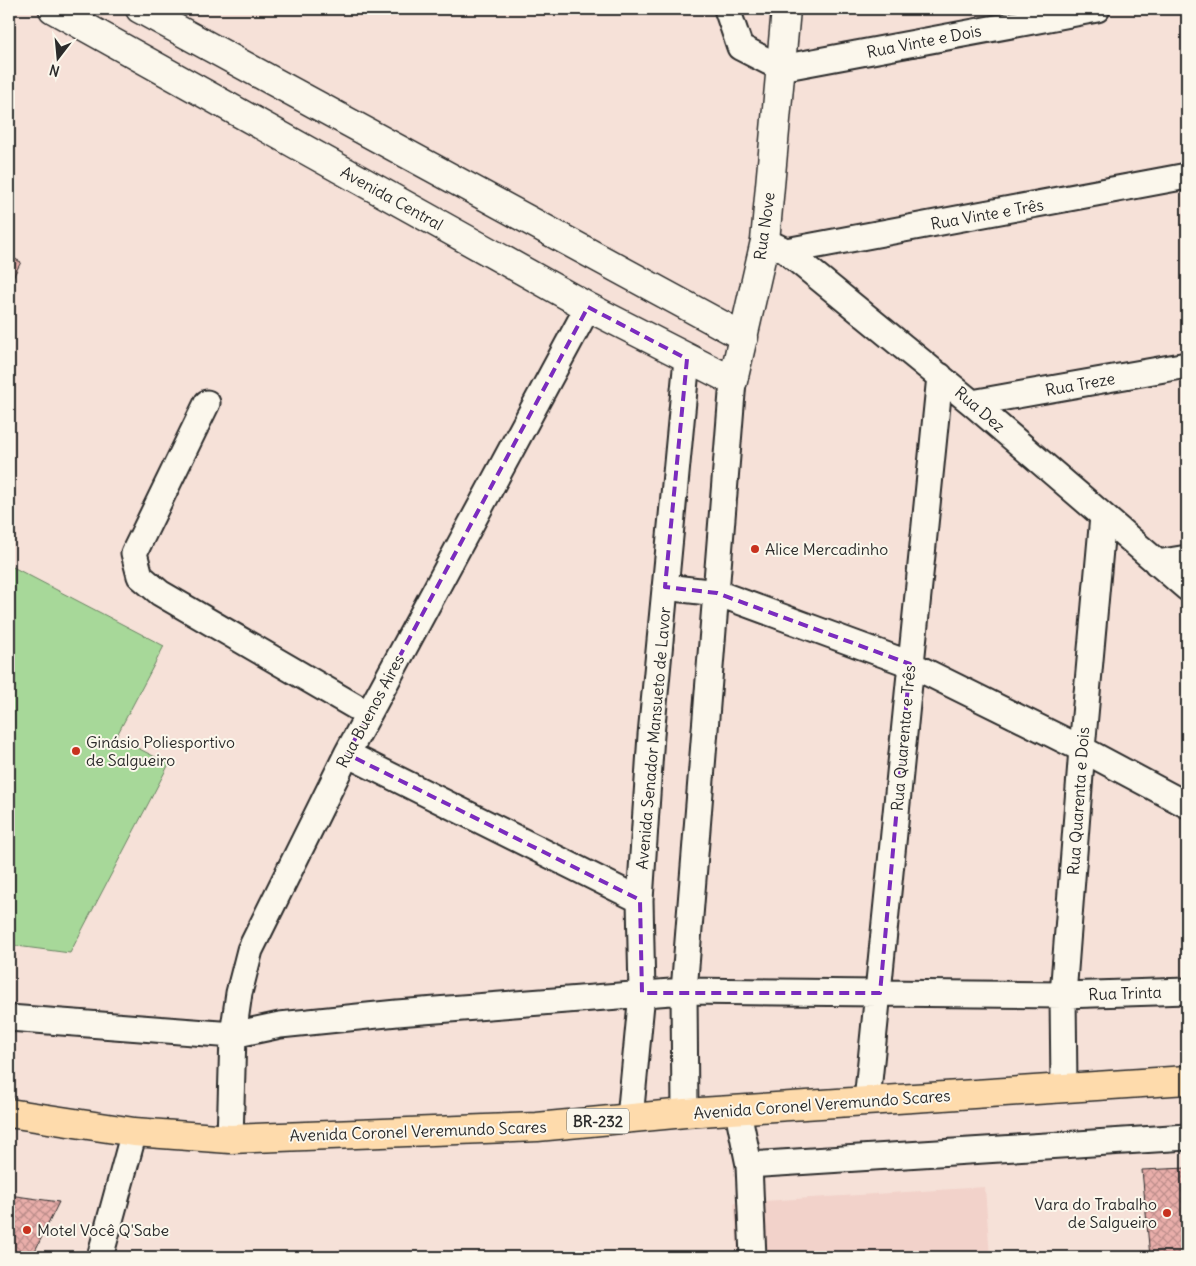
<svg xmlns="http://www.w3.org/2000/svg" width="1196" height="1266" viewBox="0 0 1196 1266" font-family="Delius,sans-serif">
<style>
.built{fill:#f2d2ca}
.pitch{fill:#a7d899;stroke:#698262}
.building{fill:url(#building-cross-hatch);stroke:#2b2b2b}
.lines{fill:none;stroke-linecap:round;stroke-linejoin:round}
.street-casing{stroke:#2b2b2b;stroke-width:29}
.secondary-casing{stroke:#2b2b2b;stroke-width:31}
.highway-casing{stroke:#2b2b2b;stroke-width:31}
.street{stroke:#fbf7ec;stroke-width:25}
.secondary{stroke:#fbf7ec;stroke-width:28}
.highway{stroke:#fedbac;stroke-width:28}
.marked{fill:none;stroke:#7b2cbf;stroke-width:4;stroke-dasharray:10 6;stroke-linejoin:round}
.poi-dot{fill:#c8321e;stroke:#fbf7ec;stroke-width:2}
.labels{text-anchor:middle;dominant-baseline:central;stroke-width:4;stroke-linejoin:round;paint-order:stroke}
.shield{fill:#fbf7ec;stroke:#696865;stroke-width:1}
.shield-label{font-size:15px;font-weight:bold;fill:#2b2b2b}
.street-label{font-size:16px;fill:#2b2b2b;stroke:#fbf7ec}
.poi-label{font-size:16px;fill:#2b2b2b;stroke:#fbf7ec;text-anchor:start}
</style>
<defs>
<pattern id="building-cross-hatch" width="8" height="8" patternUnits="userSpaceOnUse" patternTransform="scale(1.25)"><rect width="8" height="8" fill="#e9aeaa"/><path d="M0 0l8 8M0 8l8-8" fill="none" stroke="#bd8e8b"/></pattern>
</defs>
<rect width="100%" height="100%" fill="#f6e1d8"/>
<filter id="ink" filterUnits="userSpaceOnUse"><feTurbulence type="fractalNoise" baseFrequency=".02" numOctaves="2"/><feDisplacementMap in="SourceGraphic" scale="10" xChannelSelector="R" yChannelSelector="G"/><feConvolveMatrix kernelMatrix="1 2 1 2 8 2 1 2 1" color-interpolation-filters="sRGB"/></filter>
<g filter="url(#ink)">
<path class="built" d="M 985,1187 L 990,1257 L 738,1257 L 734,1203 Z"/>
<path class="pitch" d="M 9,565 L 164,646 L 116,737 L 169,764 L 70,953 L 9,945 Z"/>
<path class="building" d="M 9,256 L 21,262 L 9,285 Z
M 1187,1168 L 1187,1257 L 1150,1257 L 1142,1170 Z
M 9,1195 L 59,1202 L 32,1257 L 9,1257 Z"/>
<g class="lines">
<g class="street-casing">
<path id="street" d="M 727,9 L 740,47 L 781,68 L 1097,9
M 765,241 L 786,251 L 972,403 L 1187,588
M 786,251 L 1187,176
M 207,403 L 134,553 L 140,576 L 160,593 L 368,714
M 972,403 L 1187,365
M 1157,563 L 1187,558
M 665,587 L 717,593 L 910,664 L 1082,749 L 1187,805
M 347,754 L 640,900
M 9,1018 L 233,1035 L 280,1025 L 397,1013 L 684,991 L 1063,995 L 1187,991
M 1064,1087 L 1063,995 L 1082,749 L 1103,516
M 867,1101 L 940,376
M 738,1111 L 749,1165 L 753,1257
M 685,1113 L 684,991 L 733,381
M 630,1118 L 642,993 L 640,900 L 651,735 L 687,359
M 230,1139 L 233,1035 L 239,993 L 250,950 L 347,754 L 588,307
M 749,1165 L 1187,1137
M 100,1257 L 134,1132"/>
</g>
<g class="secondary-casing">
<path id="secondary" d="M 53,9 L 588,307 L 733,381 L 765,241 L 786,9
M 140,9 L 744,337"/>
</g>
<g class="highway-casing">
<path id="highway" d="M 9,1113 L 134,1132 L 230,1139 L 537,1127 L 685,1113 L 1187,1080"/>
</g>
<use href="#street" class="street"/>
<use href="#secondary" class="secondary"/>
<use href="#highway" class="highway"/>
</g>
</g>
<path class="marked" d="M 588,307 L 687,359 L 665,587 L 717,593 L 910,664 L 880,993 L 642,993 L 640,900 L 347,754 Z"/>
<g class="poi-dot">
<circle cx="755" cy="549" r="5"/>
<circle cx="76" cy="751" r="5"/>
<circle cx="1167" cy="1213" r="5"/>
<circle cx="27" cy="1230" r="5"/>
</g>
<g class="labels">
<rect class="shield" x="567" y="1108.5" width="62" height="25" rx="4"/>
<g class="shield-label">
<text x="598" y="1121">BR-232</text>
</g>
<g class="street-label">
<text transform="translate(924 41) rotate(-11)">Rua Vinte e Dois</text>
<text transform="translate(392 198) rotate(29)">Avenida Central</text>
<text transform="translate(987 214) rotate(-10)">Rua Vinte e Três</text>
<text transform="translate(764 226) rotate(-82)">Rua Nove</text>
<text transform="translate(1080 384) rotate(-10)">Rua Treze</text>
<text transform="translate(980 409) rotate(41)">Rua Dez</text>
<text transform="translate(370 711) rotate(-62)">Rua Buenos Aires</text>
<text transform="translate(653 738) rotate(-85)">Avenida Senador Mansueto de Lavor</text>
<text transform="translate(903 738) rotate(-85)">Rua Quarenta e Três</text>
<text transform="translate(1078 801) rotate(-86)">Rua Quarenta e Dois</text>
<text transform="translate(1125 993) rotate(-2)">Rua Trinta</text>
<text transform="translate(822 1104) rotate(-4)">Avenida Coronel Veremundo Scares</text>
<text transform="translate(418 1131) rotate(-2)">Avenida Coronel Veremundo Scares</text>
</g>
<g class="poi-label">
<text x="765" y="549">Alice Mercadinho</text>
<text x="86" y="742">Ginásio Poliesportivo<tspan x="86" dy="18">de Salgueiro</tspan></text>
<text x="1157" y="1204" text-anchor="end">Vara do Trabalho<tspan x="1157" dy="18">de Salgueiro</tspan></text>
<text x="37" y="1230">Motel Você Q'Sabe</text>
</g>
</g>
<rect width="1196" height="1266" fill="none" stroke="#fbf7ec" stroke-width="30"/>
<rect x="15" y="15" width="1166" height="1236" fill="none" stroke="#2b2b2b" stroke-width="2" filter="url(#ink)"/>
<g transform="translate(58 58) rotate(196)" stroke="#fbf7ec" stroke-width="4" paint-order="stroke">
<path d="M0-4L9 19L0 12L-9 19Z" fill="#2b2b2b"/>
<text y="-8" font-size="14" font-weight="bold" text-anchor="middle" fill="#2b2b2b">N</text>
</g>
</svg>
